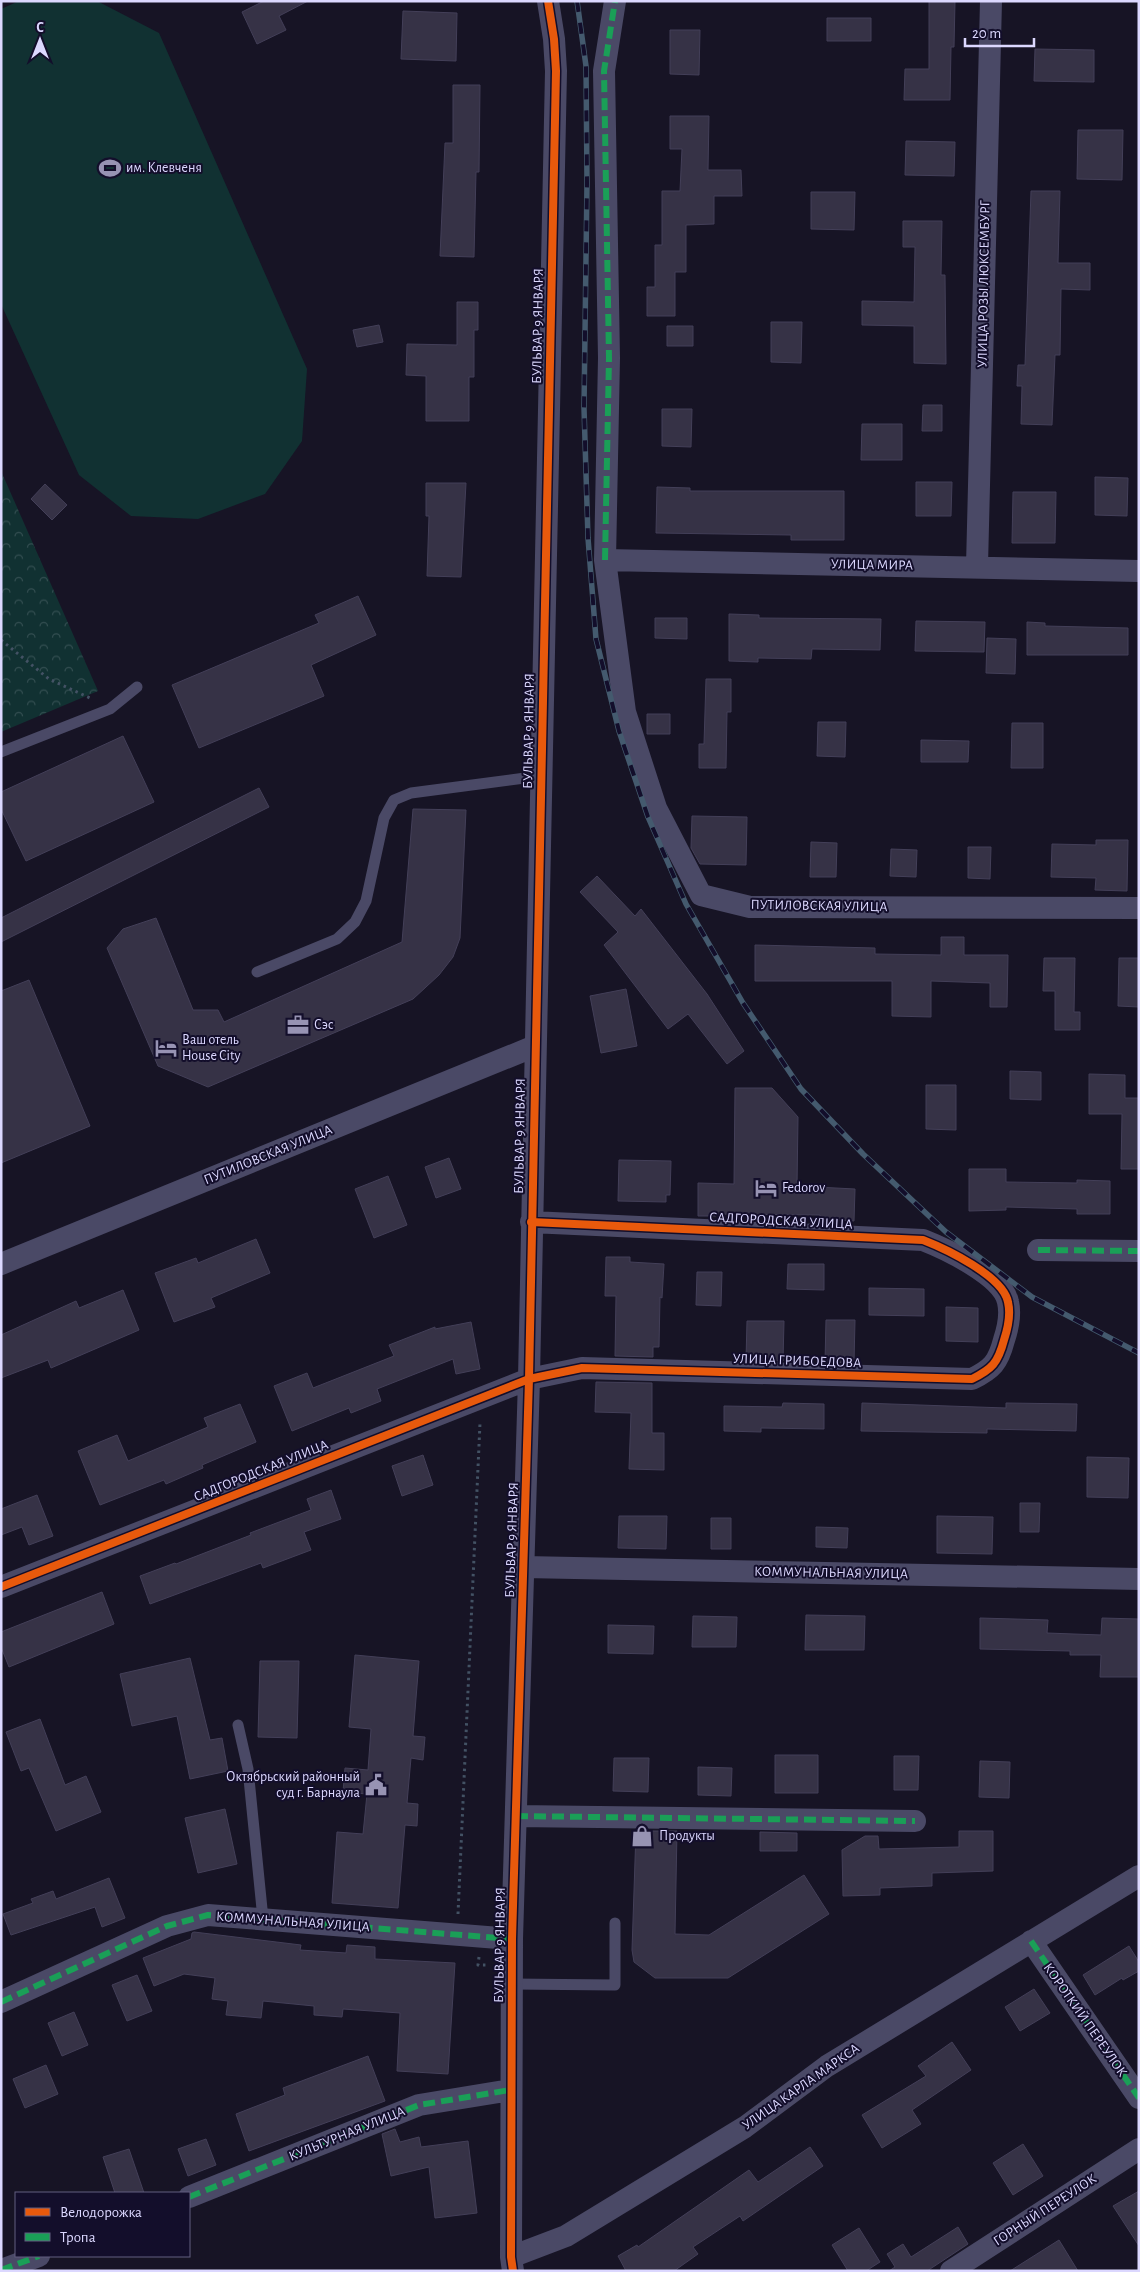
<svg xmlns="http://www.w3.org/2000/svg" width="1140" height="2272" viewBox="0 0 1140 2272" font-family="'Alegreya Sans',sans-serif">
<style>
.forest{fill:url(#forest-crowns)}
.pitch{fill:#113132}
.building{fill:#363246;stroke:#433f58}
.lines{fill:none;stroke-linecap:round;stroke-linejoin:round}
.path{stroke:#435264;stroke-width:3;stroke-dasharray:2.5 4;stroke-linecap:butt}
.lane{stroke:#4a4966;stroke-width:11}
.street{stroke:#4a4966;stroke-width:22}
.rail-casing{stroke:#445a6e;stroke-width:5.5}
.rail{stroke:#130e2b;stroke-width:4;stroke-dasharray:11;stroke-linecap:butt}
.quiet{stroke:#1a9f57;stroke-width:6;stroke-dasharray:12 6;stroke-linecap:butt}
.cycleway-casing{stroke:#130e2b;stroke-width:11}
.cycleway{stroke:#e8590c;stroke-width:8}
.labels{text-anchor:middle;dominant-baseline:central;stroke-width:4;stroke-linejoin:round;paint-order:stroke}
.poi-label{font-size:14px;fill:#dcd8ff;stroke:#130e2b;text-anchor:start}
.street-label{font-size:14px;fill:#dcd8ff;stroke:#130e2b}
</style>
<defs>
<pattern id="forest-crowns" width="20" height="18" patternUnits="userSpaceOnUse" patternTransform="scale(1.25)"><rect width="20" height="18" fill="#113132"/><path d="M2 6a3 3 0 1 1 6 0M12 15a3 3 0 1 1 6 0" fill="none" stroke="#334e51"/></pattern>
</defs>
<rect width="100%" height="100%" fill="#171425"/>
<path class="forest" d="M 1,471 L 98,691 L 1,732 Z"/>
<path class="pitch" d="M 19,1 L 97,1 L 159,33 L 307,369 L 302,441 L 265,494 L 198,519 L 131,516 L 79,475 L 1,304 L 1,9 Z"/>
<path class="building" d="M 264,1 L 308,1 L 279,16 L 286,30 L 257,44 L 242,12 Z
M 929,1 L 955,1 L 954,47 L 951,47 L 950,100 L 904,100 L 905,69 L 929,69 Z
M 403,11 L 457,13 L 456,61 L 401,59 Z
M 827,18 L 871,18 L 871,41 L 827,41 Z
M 670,30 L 700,30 L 699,75 L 670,74 Z
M 1035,49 L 1094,50 L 1094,82 L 1034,81 Z
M 453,85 L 480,85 L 479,172 L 476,172 L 474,257 L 440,256 L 445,143 L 453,143 Z
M 670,116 L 709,116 L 708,170 L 741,170 L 742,196 L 714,196 L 714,224 L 686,225 L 686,272 L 675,272 L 675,316 L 647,316 L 647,287 L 655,287 L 655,245 L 662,245 L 662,191 L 680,191 L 682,149 L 670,149 Z
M 1078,130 L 1123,130 L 1122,180 L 1077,179 Z
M 906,141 L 955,142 L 954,176 L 905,175 Z
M 1031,191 L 1060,191 L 1058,263 L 1090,263 L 1090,290 L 1061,289 L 1060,355 L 1055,355 L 1052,425 L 1021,424 L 1022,386 L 1017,386 L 1018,365 L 1025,365 Z
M 811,192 L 855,192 L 854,230 L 811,229 Z
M 903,221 L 942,221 L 941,275 L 945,275 L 946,364 L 914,363 L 914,326 L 862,325 L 862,301 L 914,302 L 915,247 L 903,247 Z
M 457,302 L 478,302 L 478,330 L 474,330 L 474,377 L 469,377 L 469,421 L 426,421 L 426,376 L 406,375 L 407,344 L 457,345 Z
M 771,322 L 802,322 L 801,363 L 771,362 Z
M 379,325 L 383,342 L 357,347 L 353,330 Z
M 667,326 L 693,326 L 693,346 L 667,346 Z
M 923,405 L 942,405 L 942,431 L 922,431 Z
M 662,409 L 692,409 L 691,447 L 662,446 Z
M 862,424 L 902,424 L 902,460 L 861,460 Z
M 1095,477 L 1128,478 L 1127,516 L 1095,515 Z
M 916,482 L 952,482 L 951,516 L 916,516 Z
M 426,483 L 466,483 L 461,577 L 427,576 L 429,516 L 426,516 Z
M 45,484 L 67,505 L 52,520 L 31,499 Z
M 657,487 L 690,488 L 690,491 L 844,491 L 844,540 L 791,540 L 791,535 L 656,533 Z
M 1013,492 L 1056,492 L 1055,543 L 1012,543 Z
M 358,596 L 376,635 L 311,665 L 324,696 L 199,748 L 172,685 L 319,623 L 315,615 Z
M 729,614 L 759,615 L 759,618 L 881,619 L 880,650 L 812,649 L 811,659 L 758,658 L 758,662 L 729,661 Z
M 655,618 L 687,618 L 687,639 L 655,638 Z
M 916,621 L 985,622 L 984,652 L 915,651 Z
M 1027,622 L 1045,623 L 1045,626 L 1128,628 L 1128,655 L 1027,655 Z
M 987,638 L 1016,639 L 1015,674 L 986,673 Z
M 706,679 L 731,679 L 731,712 L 727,712 L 726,768 L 699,768 L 699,744 L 704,744 Z
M 647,714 L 670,714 L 670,734 L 647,734 Z
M 818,722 L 846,722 L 845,757 L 817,756 Z
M 1012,723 L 1043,723 L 1043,768 L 1011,768 Z
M 123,736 L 154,802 L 26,861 L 1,809 L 1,792 Z
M 921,740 L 969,741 L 968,762 L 921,762 Z
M 259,788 L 269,807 L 1,942 L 1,918 Z
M 413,809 L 466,810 L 460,938 L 453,957 L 439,975 L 413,999 L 208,1087 L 158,1066 L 107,948 L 123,929 L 156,918 L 193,1010 L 218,1010 L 224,1022 L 402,942 Z
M 692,816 L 747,817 L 746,865 L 700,864 L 691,848 Z
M 1096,840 L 1128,840 L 1127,891 L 1095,890 L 1096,878 L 1051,877 L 1052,844 L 1096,845 Z
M 811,842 L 837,843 L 836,877 L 810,877 Z
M 968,847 L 991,847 L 990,879 L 968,878 Z
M 891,849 L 917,850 L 916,877 L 890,876 Z
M 597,876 L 635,916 L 641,909 L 707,994 L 744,1051 L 727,1064 L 688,1014 L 668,1029 L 604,945 L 618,932 L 580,892 Z
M 941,937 L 964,937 L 964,955 L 1008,955 L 1007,1007 L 990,1007 L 990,983 L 931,981 L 931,1017 L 892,1016 L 892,981 L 755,981 L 755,945 L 875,948 L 875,954 L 941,955 Z
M 1044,958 L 1075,958 L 1074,1012 L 1080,1012 L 1080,1030 L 1055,1030 L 1055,991 L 1043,991 Z
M 1119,958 L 1139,958 L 1139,1007 L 1118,1006 Z
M 29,980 L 90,1126 L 1,1163 L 1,991 Z
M 626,989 L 637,1046 L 601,1053 L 590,996 Z
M 1010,1071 L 1041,1072 L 1041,1100 L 1010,1099 Z
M 1089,1074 L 1125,1075 L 1125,1098 L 1139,1098 L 1139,1169 L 1121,1169 L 1122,1114 L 1089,1114 Z
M 926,1085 L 956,1085 L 956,1130 L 926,1129 Z
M 735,1088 L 772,1088 L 798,1117 L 797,1186 L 855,1189 L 854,1221 L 820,1219 L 820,1215 L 716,1214 L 716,1216 L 698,1216 L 698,1183 L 734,1184 Z
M 449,1158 L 461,1189 L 436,1198 L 425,1167 Z
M 619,1160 L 671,1161 L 670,1195 L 666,1195 L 666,1202 L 618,1201 Z
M 969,1169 L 1006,1169 L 1006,1182 L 1077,1183 L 1077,1180 L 1110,1181 L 1110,1214 L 1077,1214 L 1077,1209 L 1006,1207 L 1006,1210 L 969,1211 Z
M 388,1176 L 407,1225 L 374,1238 L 355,1189 Z
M 256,1239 L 270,1273 L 211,1298 L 215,1307 L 174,1322 L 155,1273 L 196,1258 L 198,1263 Z
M 606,1257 L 630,1257 L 630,1262 L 664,1264 L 662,1298 L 660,1297 L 659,1347 L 653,1347 L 653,1357 L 615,1356 L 616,1296 L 605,1296 Z
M 788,1264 L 824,1264 L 824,1290 L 787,1289 Z
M 697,1272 L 722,1272 L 721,1306 L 696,1305 Z
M 869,1288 L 924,1289 L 924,1316 L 869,1315 Z
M 123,1290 L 139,1330 L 51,1368 L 48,1360 L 1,1378 L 1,1335 L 76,1301 L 79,1308 Z
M 946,1307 L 978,1308 L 978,1342 L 946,1341 Z
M 826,1320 L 855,1320 L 854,1363 L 825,1362 Z
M 747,1321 L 784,1321 L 783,1361 L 746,1360 Z
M 471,1322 L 480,1369 L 456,1374 L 453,1359 L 377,1389 L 381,1401 L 351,1413 L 349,1408 L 292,1431 L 274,1386 L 307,1373 L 313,1388 L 394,1356 L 389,1345 L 435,1327 L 435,1329 Z
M 596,1382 L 652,1383 L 652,1433 L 664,1433 L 664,1470 L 629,1469 L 631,1413 L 595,1412 Z
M 783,1403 L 824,1404 L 824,1429 L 761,1428 L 761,1432 L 724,1431 L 724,1406 L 782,1407 Z
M 862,1403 L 1006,1408 L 1006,1403 L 1077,1404 L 1076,1431 L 987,1429 L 987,1433 L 861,1431 Z
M 240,1404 L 256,1442 L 202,1465 L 203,1468 L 166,1484 L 164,1480 L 100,1505 L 78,1451 L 117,1435 L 128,1461 L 208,1427 L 204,1418 Z
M 423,1455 L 433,1485 L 402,1496 L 392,1466 Z
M 1087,1457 L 1129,1458 L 1128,1498 L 1087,1497 Z
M 331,1490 L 341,1519 L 304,1532 L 311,1550 L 263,1568 L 261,1563 L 150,1604 L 140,1576 L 175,1563 L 176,1564 L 251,1535 L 250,1533 L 311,1510 L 307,1499 Z
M 37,1495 L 53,1536 L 29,1545 L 22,1527 L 1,1535 L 1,1509 Z
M 1020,1503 L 1040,1503 L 1039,1532 L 1020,1532 Z
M 619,1516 L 667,1516 L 666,1549 L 618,1548 Z
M 937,1516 L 993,1517 L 992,1554 L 937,1553 Z
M 711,1518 L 731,1518 L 731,1549 L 711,1549 Z
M 816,1527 L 848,1528 L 847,1548 L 816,1547 Z
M 102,1592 L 114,1624 L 9,1667 L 1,1647 L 1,1632 Z
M 806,1615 L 865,1616 L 864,1650 L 805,1650 Z
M 693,1616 L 737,1617 L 736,1647 L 692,1647 Z
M 980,1618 L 1048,1620 L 1047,1633 L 1101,1635 L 1102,1618 L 1139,1619 L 1139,1677 L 1100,1677 L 1101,1655 L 1070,1655 L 1070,1651 L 980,1649 Z
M 608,1625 L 654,1626 L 653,1654 L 608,1653 Z
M 355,1655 L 419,1661 L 413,1736 L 425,1737 L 423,1760 L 411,1758 L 407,1803 L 418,1804 L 417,1826 L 405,1825 L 398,1908 L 332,1903 L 337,1832 L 363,1834 L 367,1794 L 343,1792 L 345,1768 L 368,1770 L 371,1729 L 349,1727 Z
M 190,1658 L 210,1740 L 222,1738 L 228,1771 L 190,1779 L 177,1716 L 132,1726 L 120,1674 Z
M 260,1661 L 299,1661 L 297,1738 L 258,1737 Z
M 40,1719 L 65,1785 L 86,1776 L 101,1812 L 56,1831 L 29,1768 L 21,1771 L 6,1732 Z
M 775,1755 L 818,1755 L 818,1793 L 775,1793 Z
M 894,1756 L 919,1756 L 918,1790 L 894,1790 Z
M 614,1758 L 649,1758 L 648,1792 L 613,1791 Z
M 980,1761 L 1010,1762 L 1009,1798 L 979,1797 Z
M 698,1767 L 732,1768 L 731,1796 L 698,1795 Z
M 225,1809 L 237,1864 L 198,1873 L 185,1818 Z
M 636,1831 L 677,1831 L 675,1934 L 709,1935 L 804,1875 L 829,1914 L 728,1978 L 655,1978 L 634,1962 L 632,1950 Z
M 959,1831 L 993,1831 L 993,1871 L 932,1873 L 932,1886 L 880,1888 L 880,1895 L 843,1896 L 842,1850 L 865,1836 L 878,1836 L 879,1849 L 959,1847 Z
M 760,1832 L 797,1833 L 797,1851 L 760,1851 Z
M 109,1878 L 125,1918 L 102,1927 L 95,1907 L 11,1935 L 3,1914 L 33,1903 L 31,1899 L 53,1891 L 56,1899 Z
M 194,1932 L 301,1945 L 300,1950 L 346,1953 L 347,1945 L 375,1947 L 375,1959 L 455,1963 L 448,2074 L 397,2071 L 400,2013 L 343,2009 L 342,2017 L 314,2015 L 314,2006 L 263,2001 L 261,2018 L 226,2015 L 228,2001 L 212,1999 L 215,1978 L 184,1974 L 154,1986 L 143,1958 L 191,1939 L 192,1933 Z
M 1129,1946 L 1139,1962 L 1139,1971 L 1123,1980 L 1122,1978 L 1095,1995 L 1083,1975 Z
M 137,1975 L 152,2011 L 127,2021 L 112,1985 Z
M 1034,1989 L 1050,2013 L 1020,2031 L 1005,2007 Z
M 74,2012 L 88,2045 L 62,2056 L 48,2023 Z
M 952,2042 L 971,2070 L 912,2110 L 921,2124 L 882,2148 L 862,2115 L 926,2076 L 918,2066 Z
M 368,2056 L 385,2101 L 249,2151 L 236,2114 L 285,2095 L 283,2088 Z
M 46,2065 L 58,2094 L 25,2108 L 13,2079 Z
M 395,2129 L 400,2142 L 419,2137 L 421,2147 L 468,2141 L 477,2213 L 435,2218 L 429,2167 L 391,2176 L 382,2134 Z
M 206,2139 L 216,2165 L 188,2176 L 178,2149 Z
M 1023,2144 L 1043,2176 L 1013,2195 L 993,2163 Z
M 810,2147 L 823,2166 L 743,2221 L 740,2216 L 693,2247 L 698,2254 L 674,2271 L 626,2271 L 618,2256 L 637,2245 L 638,2247 L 749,2170 L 758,2182 Z
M 129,2149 L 144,2193 L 115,2193 L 103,2157 Z
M 1139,2191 L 1139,2246 L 1113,2206 Z
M 958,2227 L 968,2244 L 927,2271 L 889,2271 L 895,2267 L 887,2254 L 903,2244 L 911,2257 Z
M 859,2228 L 880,2262 L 866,2271 L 848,2271 L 832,2245 Z
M 1059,2240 L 1078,2271 L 1010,2271 Z"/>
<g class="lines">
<path class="path" d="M 1,640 L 49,679 L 90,698
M 458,1914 L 480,1423
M 479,1957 L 478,1965 L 489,1965"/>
<path class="lane" d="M 1,752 L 110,709 L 137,687
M 257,972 L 337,939 L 355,922 L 366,901 L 384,818 L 394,800 L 411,793 L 540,776
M 238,1725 L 248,1769 L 263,1919
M 512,1984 L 615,1985 L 615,1923"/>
<path class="street" d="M 615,1 L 604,71 L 609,358 L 605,560 L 625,712 L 656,808 L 701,895 L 750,907 L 1139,908
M 605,560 L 1139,571
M 977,566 L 991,1
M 1038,1250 L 1139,1251
M 1,1264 L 535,1046
M 524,1567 L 1139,1579
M 1,1587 L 529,1379 L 582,1368 L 972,1379 C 992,1369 998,1363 1004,1340 C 1008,1328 1011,1315 1008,1302 C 1003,1276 946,1249 923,1240 L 531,1222
M 516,1816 L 915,1821
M 1031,1941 L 1139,2098
M 1,2002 L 167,1926 L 208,1915 L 512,1939
M 189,2197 L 419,2105 L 510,2090
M 511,2257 L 566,2236 L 745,2127 L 827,2066 L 1139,1876
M 1,2270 L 39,2256
M 513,2271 L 511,2257 L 512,1939 L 529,1379 L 556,71 L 554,39 L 548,1
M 951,2271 L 1139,2149"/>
<g class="rail-casing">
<path id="rail" d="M 577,1 L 586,66 L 587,183 L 584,408 L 588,538 L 596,639 L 619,731 L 648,817 L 686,904 L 743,1003 L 801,1089 L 863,1154 L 946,1232 L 1032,1297 L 1139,1353"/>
</g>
<use href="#rail" class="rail"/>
<path class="quiet" d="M 605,560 L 609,358 L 604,71 L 615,1
M 1038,1250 L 1139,1251
M 516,1816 L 915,1821
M 1031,1941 L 1139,2098
M 1,2002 L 167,1926 L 208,1915 L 512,1939
M 189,2197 L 419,2105 L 510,2090
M 1,2270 L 39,2256"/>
<g class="cycleway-casing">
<path id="cycleway" d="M 1,1587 L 529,1379 L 582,1368 L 972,1379 C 992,1369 998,1363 1004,1340 C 1008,1328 1011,1315 1008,1302 C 1003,1276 946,1249 923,1240 L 531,1222
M 513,2271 L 511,2257 L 512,1939 L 529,1379 L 556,71 L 554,39 L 548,1"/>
</g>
<use href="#cycleway" class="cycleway"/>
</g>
<defs>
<g id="stadium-bare" transform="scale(1.725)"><path d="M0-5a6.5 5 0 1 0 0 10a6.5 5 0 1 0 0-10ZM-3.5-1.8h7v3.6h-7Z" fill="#9793b3" stroke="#130e2b" stroke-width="2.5" paint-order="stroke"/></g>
<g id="office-bare" transform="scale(1.725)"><path d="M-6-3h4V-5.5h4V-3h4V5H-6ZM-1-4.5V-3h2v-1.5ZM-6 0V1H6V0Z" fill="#9793b3" stroke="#130e2b" stroke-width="2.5" paint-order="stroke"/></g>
<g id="hotel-bare" transform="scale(1.725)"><path d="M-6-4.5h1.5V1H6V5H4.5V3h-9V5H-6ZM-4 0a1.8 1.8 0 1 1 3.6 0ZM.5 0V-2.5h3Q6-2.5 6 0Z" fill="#9793b3" stroke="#130e2b" stroke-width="2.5" paint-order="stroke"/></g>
<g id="civic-bare" transform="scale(1.725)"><path d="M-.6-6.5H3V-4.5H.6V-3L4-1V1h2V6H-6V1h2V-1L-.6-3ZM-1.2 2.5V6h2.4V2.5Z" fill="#9793b3" stroke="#130e2b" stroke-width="2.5" paint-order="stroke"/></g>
<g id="shop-bare" transform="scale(1.725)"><path d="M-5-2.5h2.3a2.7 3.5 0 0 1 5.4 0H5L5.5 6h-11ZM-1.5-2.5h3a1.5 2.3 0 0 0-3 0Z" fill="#9793b3" stroke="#130e2b" stroke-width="2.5" paint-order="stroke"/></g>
</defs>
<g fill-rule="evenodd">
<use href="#stadium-bare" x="110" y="168"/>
<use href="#office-bare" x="298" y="1025"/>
<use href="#hotel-bare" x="166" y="1048"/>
<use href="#hotel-bare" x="766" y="1188"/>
<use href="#civic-bare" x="376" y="1785"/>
<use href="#shop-bare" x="642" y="1836"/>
</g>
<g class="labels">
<g class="poi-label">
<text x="126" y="168">им. Клевченя</text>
<text x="314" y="1025">Сэс</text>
<text x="182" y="1040">Ваш отель<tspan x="182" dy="16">House City</tspan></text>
<text x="782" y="1188">Fedorov</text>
<text x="360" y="1777" text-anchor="end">Октябрьский районный<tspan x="360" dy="16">суд г. Барнаула</tspan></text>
<text x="659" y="1836">Продукты</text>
</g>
<g class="street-label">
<text transform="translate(984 284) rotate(-89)">УЛИЦА РОЗЫ ЛЮКСЕМБУРГ</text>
<text transform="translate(538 326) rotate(-89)">БУЛЬВАР 9 ЯНВАРЯ</text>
<text transform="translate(872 565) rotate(1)">УЛИЦА МИРА</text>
<text transform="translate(529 731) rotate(-89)">БУЛЬВАР 9 ЯНВАРЯ</text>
<text transform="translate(819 906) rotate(1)">ПУТИЛОВСКАЯ УЛИЦА</text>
<text transform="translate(520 1136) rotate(-89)">БУЛЬВАР 9 ЯНВАРЯ</text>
<text transform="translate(268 1155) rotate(-22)">ПУТИЛОВСКАЯ УЛИЦА</text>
<text transform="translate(781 1221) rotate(3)">САДГОРОДСКАЯ УЛИЦА</text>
<text transform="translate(797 1361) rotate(2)">УЛИЦА ГРИБОЕДОВА</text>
<text transform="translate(261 1471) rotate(-22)">САДГОРОДСКАЯ УЛИЦА</text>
<text transform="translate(512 1540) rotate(-88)">БУЛЬВАР 9 ЯНВАРЯ</text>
<text transform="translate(831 1573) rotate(1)">КОММУНАЛЬНАЯ УЛИЦА</text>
<text transform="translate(293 1922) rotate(4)">КОММУНАЛЬНАЯ УЛИЦА</text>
<text transform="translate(500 1945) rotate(-89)">БУЛЬВАР 9 ЯНВАРЯ</text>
<text transform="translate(1085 2020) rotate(55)">КОРОТКИЙ ПЕРЕУЛОК</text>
<text transform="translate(801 2087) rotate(-35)">УЛИЦА КАРЛА МАРКСА</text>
<text transform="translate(347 2134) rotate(-22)">КУЛЬТУРНАЯ УЛИЦА</text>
<text transform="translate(1045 2210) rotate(-33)">ГОРНЫЙ ПЕРЕУЛОК</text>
</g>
</g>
<rect width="1140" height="2272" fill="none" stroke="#dcd8ff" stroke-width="5"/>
<rect x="15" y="2192" width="175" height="65" fill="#130e2b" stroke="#635f80"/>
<rect x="25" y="2208" width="25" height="8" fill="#e8590c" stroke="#635f80"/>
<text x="60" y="2217" font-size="15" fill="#dcd8ff">Велодорожка</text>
<rect x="25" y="2233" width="25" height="8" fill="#1a9f57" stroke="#635f80"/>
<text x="60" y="2242" font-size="15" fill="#dcd8ff">Тропа</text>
<g transform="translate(40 40)" stroke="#130e2b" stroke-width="4" paint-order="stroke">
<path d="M0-4L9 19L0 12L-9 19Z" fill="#dcd8ff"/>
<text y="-8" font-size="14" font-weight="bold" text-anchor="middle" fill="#dcd8ff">С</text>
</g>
<path d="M965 38v8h69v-8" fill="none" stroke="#dcd8ff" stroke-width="2.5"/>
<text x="972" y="38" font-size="15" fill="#dcd8ff" stroke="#130e2b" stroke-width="4" paint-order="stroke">20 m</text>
</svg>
